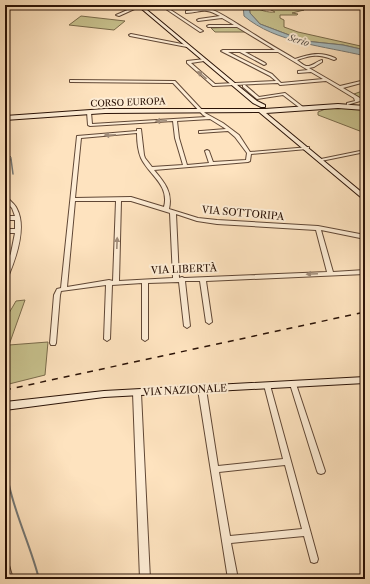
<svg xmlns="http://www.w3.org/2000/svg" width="370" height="584" viewBox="0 0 370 584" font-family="'Libre Caslon Text',serif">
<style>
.green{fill:#c7c18d;stroke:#796a4a}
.water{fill:#a7bbbe;stroke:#757875}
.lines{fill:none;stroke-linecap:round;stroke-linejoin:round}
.stream-far2{stroke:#757875;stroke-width:1}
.stream-far1{stroke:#757875;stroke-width:1.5}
.stream{stroke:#757875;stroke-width:2}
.street-casing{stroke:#604735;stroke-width:2}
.secondary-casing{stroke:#2b1307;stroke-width:2}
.street{fill:#feedd5;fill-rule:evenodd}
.secondary{fill:#feedd5;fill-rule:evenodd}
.rail{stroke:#2b1307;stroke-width:1.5;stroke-dasharray:6 6;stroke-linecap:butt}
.oneway{fill:#9f8b78}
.labels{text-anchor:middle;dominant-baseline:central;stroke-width:4;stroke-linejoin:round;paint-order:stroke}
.far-water-label{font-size:9px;font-style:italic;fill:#564e47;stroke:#feedd5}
.far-street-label{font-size:9px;fill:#2b1307;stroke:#feedd5}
.street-label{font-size:10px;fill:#2b1307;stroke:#feedd5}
</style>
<rect width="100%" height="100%" fill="#fee3bf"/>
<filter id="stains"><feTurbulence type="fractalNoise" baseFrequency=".005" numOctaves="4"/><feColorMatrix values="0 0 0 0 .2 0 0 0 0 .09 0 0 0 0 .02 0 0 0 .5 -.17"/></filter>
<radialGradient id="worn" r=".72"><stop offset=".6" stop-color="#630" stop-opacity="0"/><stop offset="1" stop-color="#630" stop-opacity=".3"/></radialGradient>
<path class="green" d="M 249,5 L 253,5 C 257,10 269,13 275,12 L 269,9 L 270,7 L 292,5 L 294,8 L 304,10 L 292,13 L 298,14 L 297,15 L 280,15 L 280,18 L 284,20 L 284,27 L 298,32 L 365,47 L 365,50 L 343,45 L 305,41 L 260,24 L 250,13 Z
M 81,16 L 125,21 L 114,30 L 69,25 Z
M 239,27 L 247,32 L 215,32 L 211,28 Z
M 365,90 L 365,133 L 318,115 L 318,112 L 328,108 L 359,106 L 363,100 L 354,94 Z
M 25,300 L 9,345 L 48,342 L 45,375 L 5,385 L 5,320 L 16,301 Z"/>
<path class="water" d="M 243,5 L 249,5 L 250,13 L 260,24 L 305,41 L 343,45 L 365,50 L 365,56 C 325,46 276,43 244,16 Z"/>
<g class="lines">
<path class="stream-far2" d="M 5,152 L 11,157 L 11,160"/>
<path class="stream-far1" d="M 11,159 L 13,174"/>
<path class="stream" d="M 5,448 C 6,460 6,473 9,485 C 16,517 31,547 39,579"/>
<g class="street-casing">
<path id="street" d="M 139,5 L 141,6 L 119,16 L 116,15 Z
M 160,5 L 163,5 L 203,31 L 200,32 Z
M 191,5 C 212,5 232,21 249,31 C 264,41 280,50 295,59 C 310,54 320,51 335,58 L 336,59 L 334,60 C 318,54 313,55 297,60 C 300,62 303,65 306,66 C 312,67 317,61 322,60 L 322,62 L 314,67 L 309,68 L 340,86 L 365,80 L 365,82 L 343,88 L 365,101 L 365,104 L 360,101 L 347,105 L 347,103 L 355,101 L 354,98 L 326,81 L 280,85 L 278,83 L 213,86 L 187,63 L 187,61 L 205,59 L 206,60 L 204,61 L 191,63 L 215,84 L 276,81 L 270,76 L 221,51 L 223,50 L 275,50 L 237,27 L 208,27 L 207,26 L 209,25 L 234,25 L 222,18 L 198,21 L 197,20 L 199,19 L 220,16 C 203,7 203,12 186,13 L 186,11 L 201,9 ZM 228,52 L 240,52 L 264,65 L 266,64 L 265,63 L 245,52 L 278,52 L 308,70 L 298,71 L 298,73 L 311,72 L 323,79 L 281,83 L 272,74 Z
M 131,34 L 187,45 L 189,46 L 187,47 L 130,36 L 129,35 Z
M 70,80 L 175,81 L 205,113 L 223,123 L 239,135 L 250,152 L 309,147 L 309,148 L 307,149 L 251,154 L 250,161 L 248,162 L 154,170 C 164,182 173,192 169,209 L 198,218 L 217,220 L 318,226 L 365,235 L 365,239 L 321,230 L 333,272 L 365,270 L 365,274 L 206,281 L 212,322 L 209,324 L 206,322 L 200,281 L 185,281 L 190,326 L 187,328 L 184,326 L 179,282 L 148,283 L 148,339 L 145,341 L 142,339 L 142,283 L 112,285 L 110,339 L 107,341 L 104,339 L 106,285 L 61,291 L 60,295 L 56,343 L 55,345 L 51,345 L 50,343 L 54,295 L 57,289 L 61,288 L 77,136 L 137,131 L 137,129 L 141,129 L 144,155 L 145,158 L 152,167 L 183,165 L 175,138 L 173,121 L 90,126 L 88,125 L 87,112 L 89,111 L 91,112 L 92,124 L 206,117 L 203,115 L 173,83 L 71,82 L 70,82 ZM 210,119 L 226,129 L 201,131 L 199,131 L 199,133 L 228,131 L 235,137 L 247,153 L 246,160 L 213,162 L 209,151 L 207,150 L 205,151 L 209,163 L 187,165 L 179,138 L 177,121 ZM 137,133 C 137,141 138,151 141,158 C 149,175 170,185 164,207 L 131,197 L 75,198 L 81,138 ZM 75,201 L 116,201 L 113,281 L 109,280 L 67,287 ZM 121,201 L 131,201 L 170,213 L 173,278 L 119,281 ZM 176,214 L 197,221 L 217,224 L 316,230 L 327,272 L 184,278 L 182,277 L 179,278 Z
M 243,85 L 245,85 L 259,97 L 285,93 L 303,107 L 300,108 L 283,95 L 257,99 L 243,87 Z
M 365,150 L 365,152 L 321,161 L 319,160 L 321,159 Z
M 5,196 L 7,197 C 10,201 15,204 17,209 C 27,228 16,258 8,277 L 5,279 L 5,270 L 11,253 L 15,233 L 5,233 L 5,229 L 15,229 L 15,220 L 5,220 L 5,216 L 15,216 L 12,208 L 5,201 Z
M 291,382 L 295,382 L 296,384 L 325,471 L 324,473 L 321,474 L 318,473 L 317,471 L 290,384 Z
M 265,383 L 269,383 L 270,385 L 318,559 L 317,562 L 314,563 L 311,562 L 304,536 L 231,543 L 238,579 L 228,579 L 198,389 L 200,387 L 204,387 L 206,389 L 218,466 L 283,459 L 264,385 ZM 285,465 L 302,529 L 230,536 L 219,472 Z
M 137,390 L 139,391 L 141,393 L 150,579 L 140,579 L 133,393 L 135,391 Z
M 5,561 L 8,562 L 13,579 L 5,579 Z"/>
</g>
<g class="secondary-casing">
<path id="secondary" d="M 137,5 L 141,5 L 236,84 L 257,101 L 265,105 L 265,107 L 261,107 L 253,103 Z
M 338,104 L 365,106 L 365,110 L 338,108 L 266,113 L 365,195 L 365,200 L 363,199 L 259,112 L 105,113 L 5,120 L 5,116 L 105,109 L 265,109 Z
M 365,377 L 365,383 L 104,397 L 5,410 L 5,402 L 104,391 Z"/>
</g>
<use href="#street" class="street"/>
<use href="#secondary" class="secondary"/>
<path class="rail" d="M 5,390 L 365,312"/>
</g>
<defs><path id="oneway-solid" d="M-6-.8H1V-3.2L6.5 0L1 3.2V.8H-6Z"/></defs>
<g class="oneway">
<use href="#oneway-solid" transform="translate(202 75) rotate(-139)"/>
<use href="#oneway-solid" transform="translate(161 121) rotate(177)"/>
<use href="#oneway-solid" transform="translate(110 135) rotate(177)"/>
<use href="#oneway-solid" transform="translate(117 243) rotate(-88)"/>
<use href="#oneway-solid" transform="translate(312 274) rotate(178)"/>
</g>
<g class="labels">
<g class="far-water-label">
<text transform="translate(299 40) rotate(17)">Serio</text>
</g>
<g class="far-street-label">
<text transform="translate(128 102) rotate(-2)">CORSO EUROPA</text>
</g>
<g class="street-label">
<text transform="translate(243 213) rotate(5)">VIA SOTTORIPA</text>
<text transform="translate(184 269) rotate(-2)">VIA LIBERTÀ</text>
<text transform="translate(185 390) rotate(-3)">VIA NAZIONALE</text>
</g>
</g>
<rect width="370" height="584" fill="none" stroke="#fee3bf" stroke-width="20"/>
<rect x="6" y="6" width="358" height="572" fill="none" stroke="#2b1307" stroke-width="2"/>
<rect x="10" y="10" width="350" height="564" fill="none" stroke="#2b1307"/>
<rect width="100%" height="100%" filter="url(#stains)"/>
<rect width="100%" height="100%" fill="url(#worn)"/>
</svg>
